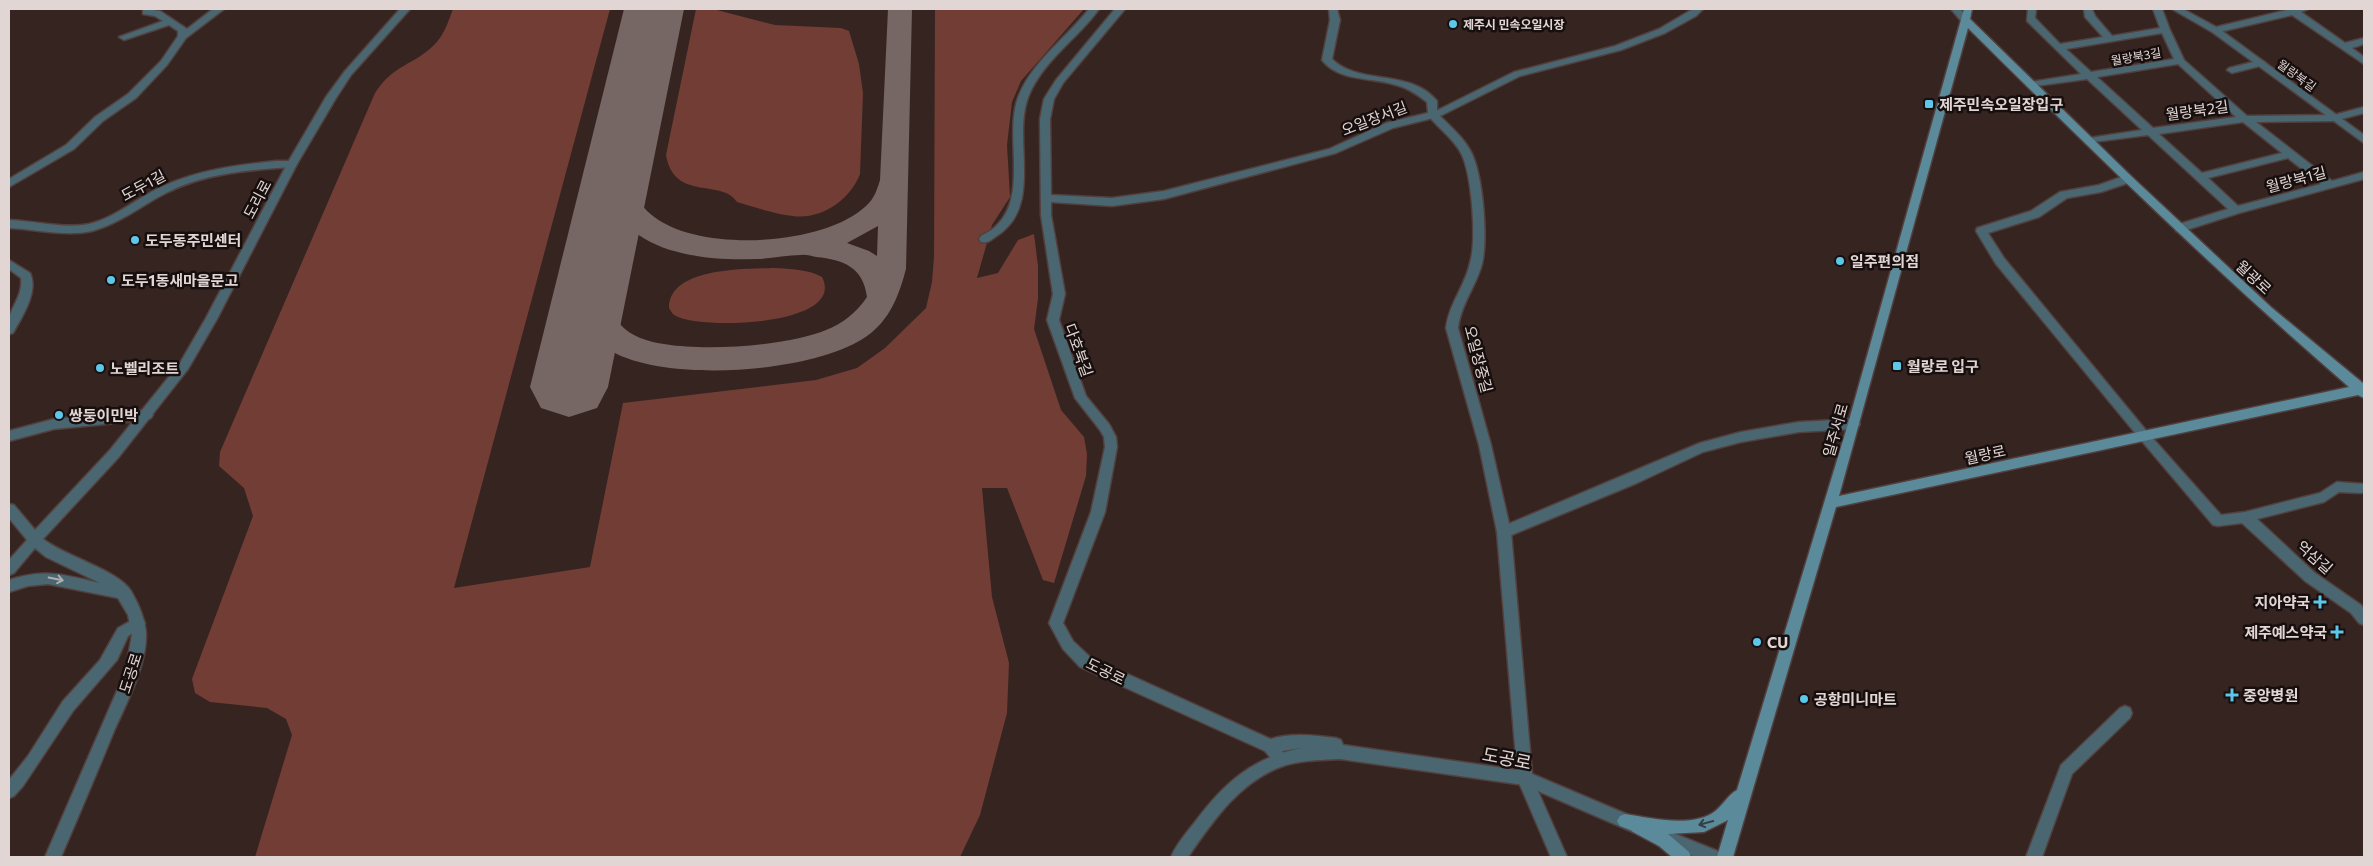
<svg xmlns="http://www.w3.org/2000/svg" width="2373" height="866" viewBox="0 0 2373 866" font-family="Commissioner,'Noto Sans KR',sans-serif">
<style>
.green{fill:#723d35}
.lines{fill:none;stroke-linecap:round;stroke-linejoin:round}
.taxiway{fill:#766664;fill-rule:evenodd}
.runway{fill:#766664;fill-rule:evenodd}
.minor-casing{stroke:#52403e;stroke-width:3}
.tertiary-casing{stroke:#52403e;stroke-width:3}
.secondary-casing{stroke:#52403e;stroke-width:3}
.minor{fill:#4a6771;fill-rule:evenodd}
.tertiary{fill:#4a6771;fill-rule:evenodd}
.secondary{fill:#5b8a9a;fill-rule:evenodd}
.oneway{stroke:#adafb1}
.oneway2{stroke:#324046}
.poi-dot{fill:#5cc7e8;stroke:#170f0e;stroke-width:2}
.labels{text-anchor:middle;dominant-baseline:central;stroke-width:5;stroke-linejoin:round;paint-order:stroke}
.far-poi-label{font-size:12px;font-weight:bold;fill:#e2d6d4;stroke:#170f0e;text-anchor:start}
.far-street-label{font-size:12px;fill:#e2d6d4;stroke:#170f0e}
.poi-label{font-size:15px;font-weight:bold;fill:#e2d6d4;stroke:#170f0e;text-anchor:start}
.street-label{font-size:15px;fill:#e2d6d4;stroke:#170f0e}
.near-street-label{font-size:18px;fill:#e2d6d4;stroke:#170f0e}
</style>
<rect width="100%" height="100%" fill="#362421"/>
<path class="green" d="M 453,9 L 610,9 L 454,588 L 590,567 L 623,403 L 816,380 L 857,368 L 885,348 L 926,308 L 932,282 L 934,256 L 935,9 L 1084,9 L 1021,81 L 1012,102 L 1007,145 L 1010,197 L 992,225 L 977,278 L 998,273 L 1018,240 L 1034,234 L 1038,266 L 1038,299 L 1034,329 L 1061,410 L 1084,437 L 1087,454 L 1086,476 L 1054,583 L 1043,580 L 1007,488 L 982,488 L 992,597 L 1009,663 L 1007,713 L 980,815 L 960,857 L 255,857 L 292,735 L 286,719 L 267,708 L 210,702 L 195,693 L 192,679 L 253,516 L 244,488 L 219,466 L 220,452 L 375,93 C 394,64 412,66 433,46 C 444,36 448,22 453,9 Z
M 696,9 L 713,9 L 775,25 L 841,28 L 849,31 L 859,64 L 863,93 L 860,174 C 850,200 821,220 793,216 C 774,214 755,207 737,202 C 722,178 674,202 666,155 Z
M 774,268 C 791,269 807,269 822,277 C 847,326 701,330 676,316 C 672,314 671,311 669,308 C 669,267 746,269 774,268 Z"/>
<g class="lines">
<path class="taxiway" d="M 888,9 L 912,9 L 906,269 C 899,295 890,320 867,336 C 815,373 669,383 613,352 C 600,345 593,333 586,320 C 579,308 574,294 582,281 L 592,278 L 602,281 C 615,303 607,320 634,335 C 671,356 787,347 826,330 C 842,324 857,312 867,297 C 863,267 844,260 816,257 C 811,256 806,254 801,255 C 786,255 771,259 756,259 C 705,261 632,254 610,200 C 604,186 602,164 610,152 L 620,149 L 630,152 C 643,173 622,192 653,216 C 699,253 824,246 866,206 C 874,199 877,190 880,180 ZM 878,226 L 877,256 L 869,251 L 847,243 Z"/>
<path class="runway" d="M 624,9 L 684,9 L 608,387 L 597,408 L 569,417 L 541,408 L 530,387 Z"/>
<g class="minor-casing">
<path id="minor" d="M 146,9 L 160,11 L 187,29 L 213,9 L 224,9 L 186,38 L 167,65 L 136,98 L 103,121 L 74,149 L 9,187 L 9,179 L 66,145 L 95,117 L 128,94 L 161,61 L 178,36 L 178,31 L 169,25 L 124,40 L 119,37 L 163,21 L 155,16 L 143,14 L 143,10 Z
M 1089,9 L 1099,9 C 1078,38 1043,61 1029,95 C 1011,138 1044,204 998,235 C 992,239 988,244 981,242 L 979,239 L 981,236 C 986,233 993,230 997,225 C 1029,194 1003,133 1019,95 C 1033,61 1067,37 1089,9 Z
M 1115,9 L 1125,9 L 1063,83 L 1054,99 L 1050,119 L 1051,195 L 1112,198 L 1164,191 L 1329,149 L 1386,123 L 1428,113 L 1427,102 C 1418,95 1408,88 1396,85 C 1372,77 1339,82 1322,60 L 1330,20 L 1329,9 L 1337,9 L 1340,20 L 1332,59 C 1359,86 1410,68 1437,101 L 1437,117 L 1393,128 L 1336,153 L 1164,199 L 1112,206 L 1051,202 L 1051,215 L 1065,294 L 1059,320 L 1086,396 L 1109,424 L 1116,437 L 1117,447 L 1105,512 L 1063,623 L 1073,641 L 1090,657 L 1275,741 L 1287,758 L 1285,763 L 1280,765 L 1275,763 L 1265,751 L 1080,667 L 1063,649 L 1049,623 L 1091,512 L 1105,447 L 1104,437 L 1100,430 L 1075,398 L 1047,320 L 1053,294 L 1041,215 L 1040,119 L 1044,99 L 1056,80 Z
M 2028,9 L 2036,9 L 2035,18 L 2060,44 L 2103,37 L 2085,17 L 2084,9 L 2092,9 L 2095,16 L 2112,36 L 2160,28 L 2153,9 L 2162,9 L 2170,30 L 2184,60 L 2247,116 L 2334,115 L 2364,107 L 2364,113 L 2334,121 L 2256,122 L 2332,181 L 2364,172 L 2364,179 L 2239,213 L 2180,232 L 2176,231 L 2175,228 L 2176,225 L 2228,209 L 2148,135 L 2085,143 L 2084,141 L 2089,138 L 2142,130 L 2087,79 L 2028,87 L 2026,85 L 2031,82 L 2081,74 L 2027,21 ZM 2162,33 L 2174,59 L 2091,72 L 2066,49 ZM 2178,64 L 2236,117 L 2153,128 L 2097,77 ZM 2243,122 L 2282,153 L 2202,173 L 2159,134 ZM 2288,158 L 2321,184 L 2238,206 L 2208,178 Z
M 2291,9 L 2308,9 L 2301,12 L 2345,43 L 2364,38 L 2364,44 L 2352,48 L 2364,57 L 2364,64 L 2292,15 L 2215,33 L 2210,30 L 2212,28 Z
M 2261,60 L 2266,63 L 2264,65 L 2232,73 L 2227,70 L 2229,68 Z
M 276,161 L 292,161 L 297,164 L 292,167 C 249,170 205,173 166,193 C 142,205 119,224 92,231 C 66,237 35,229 9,228 L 9,220 C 35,221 64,229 89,224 C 115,218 137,198 161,187 C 197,170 237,165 276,161 Z
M 2127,175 L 2131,176 L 2131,182 L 2101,192 L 2067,198 L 2039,217 L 1988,233 L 2004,258 L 2149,434 L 2221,515 L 2245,512 L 2320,493 L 2337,482 L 2364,484 L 2364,492 L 2361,493 L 2339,492 L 2324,502 L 2257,519 L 2315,573 L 2361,605 L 2364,609 L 2364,625 L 2359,623 L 2351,613 L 2305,581 L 2242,523 L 2218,526 L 2213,525 L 2141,440 L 1996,264 L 1976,231 L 1977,228 L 2031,211 L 2060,192 L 2099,185 Z
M 9,260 L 30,273 C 39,291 22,317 13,333 L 9,334 C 9,330 8,323 9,318 C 13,304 23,294 21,278 L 9,269 Z
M 147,410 L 151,412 L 153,415 L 151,418 L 147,420 L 54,429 L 9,441 L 9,431 L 54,419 Z
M 1854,419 L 1858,421 L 1860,424 L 1858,427 L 1854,429 L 1799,432 L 1741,442 L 1703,452 L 1637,483 L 1509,536 L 1504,538 L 1499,536 L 1497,532 L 1499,528 L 1700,443 L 1741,432 L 1799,422 Z
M 138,617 L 143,619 L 145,623 L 143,627 L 128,636 L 117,660 L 73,711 L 23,786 L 14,796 L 9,798 L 9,780 L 28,756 L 63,701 L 100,660 L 118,628 Z
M 2125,706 L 2130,708 L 2132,713 L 2130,718 L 2072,774 L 2042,857 L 2026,857 L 2061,765 L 2120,708 Z
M 1525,771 L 1530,773 L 1567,857 L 1551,857 L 1517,778 L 1520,773 Z"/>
</g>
<g class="tertiary-casing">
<path id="tertiary" d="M 400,9 L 410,9 L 351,75 L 336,98 L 297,164 L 217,319 L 188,369 L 118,458 L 43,539 C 66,557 118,570 131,591 C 138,603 145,619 146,633 C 147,665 127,702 114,731 C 97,773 79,815 61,857 L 45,857 L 126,670 L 132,634 L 128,615 L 118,598 L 48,584 L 28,586 L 9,592 L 9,580 C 47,568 63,575 100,583 L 46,557 L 35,548 L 14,573 L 9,575 L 9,560 L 27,540 L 9,518 L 9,504 L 14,505 L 35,530 L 110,450 L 180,363 L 206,318 L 287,164 L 326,97 L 345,71 Z
M 1693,9 L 1703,9 L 1696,16 L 1665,33 L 1621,50 L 1520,76 L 1440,116 C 1451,127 1465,139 1472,154 C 1483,178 1488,238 1482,264 C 1476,286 1461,304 1458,328 L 1491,445 L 1511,532 L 1532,774 L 1638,819 L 1641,824 L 1638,829 L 1633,832 L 1524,785 L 1340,759 C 1321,760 1301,760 1283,766 C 1240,781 1213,821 1188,857 L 1171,857 C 1176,845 1186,833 1195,822 C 1224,783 1252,758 1301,748 L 1270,753 L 1265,751 L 1263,746 L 1265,741 C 1288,732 1312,735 1336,738 L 1341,740 L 1343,745 L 1517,770 L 1497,532 L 1479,445 L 1446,328 C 1449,304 1465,286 1470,263 C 1477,240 1472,174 1461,153 C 1453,138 1438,128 1428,115 L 1514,72 L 1615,46 L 1659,29 Z
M 1951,9 L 1960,9 L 1970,20 L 1968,22 L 1962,22 Z
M 2172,9 L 2183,9 L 2218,28 L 2364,135 L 2364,143 L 2212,32 Z
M 1663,829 L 1720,852 L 1722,857 L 1695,857 L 1658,842 L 1655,837 L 1658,832 Z"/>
</g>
<g class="secondary-casing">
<path id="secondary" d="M 1964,9 L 1972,9 L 1970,19 L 2131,176 L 2272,308 L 2364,384 L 2364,398 L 2358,395 L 1836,507 L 1733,857 L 1717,857 L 1728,820 L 1704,832 L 1668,834 L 1689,852 L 1691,857 L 1672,857 L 1659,846 L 1633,832 L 1631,830 L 1620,826 L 1617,821 L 1620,816 L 1625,814 C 1651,818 1687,827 1711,814 C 1722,808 1727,795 1737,790 L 1848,424 ZM 1968,28 C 2092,151 2217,273 2349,387 L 1839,496 Z"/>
</g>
<use href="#minor" class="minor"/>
<use href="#tertiary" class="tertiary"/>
<use href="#secondary" class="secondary"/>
</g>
<defs><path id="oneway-shaft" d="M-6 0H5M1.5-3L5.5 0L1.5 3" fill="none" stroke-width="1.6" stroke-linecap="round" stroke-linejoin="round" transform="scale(1.25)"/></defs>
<use class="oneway" href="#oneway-shaft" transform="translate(56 579) rotate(11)"/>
<use class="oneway2" href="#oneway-shaft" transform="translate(1706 823) rotate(165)"/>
<g class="poi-dot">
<circle cx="1453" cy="24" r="5"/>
<rect x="1924" y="99" width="10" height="10" rx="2.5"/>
<circle cx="135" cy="240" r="5"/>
<circle cx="1840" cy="261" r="5"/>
<circle cx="111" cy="280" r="5"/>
<rect x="1892" y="361" width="10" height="10" rx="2.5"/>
<circle cx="100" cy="368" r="5"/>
<circle cx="59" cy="415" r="5"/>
<path d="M2317.5 594.5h5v5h5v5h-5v5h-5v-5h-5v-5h5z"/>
<path d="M2334.5 624.5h5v5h5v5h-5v5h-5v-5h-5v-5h5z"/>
<circle cx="1757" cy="642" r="5"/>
<path d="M2229.5 687.5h5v5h5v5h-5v5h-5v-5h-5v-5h5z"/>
<circle cx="1804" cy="699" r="5"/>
</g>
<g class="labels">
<g class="far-poi-label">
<text x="1463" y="24">제주시 민속오일시장</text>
</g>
<g class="far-street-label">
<text transform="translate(2136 56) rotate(-10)">월랑북3길</text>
<text transform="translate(2297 75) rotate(36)">월랑북길</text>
</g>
<g class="poi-label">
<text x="1939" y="104">제주민속오일장입구</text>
<text x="145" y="240">도두동주민센터</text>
<text x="1850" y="261">일주편의점</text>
<text x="121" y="280">도두1동새마을문고</text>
<text x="1907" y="366">월랑로 입구</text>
<text x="110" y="368">노벨리조트</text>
<text x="69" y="415">쌍둥이민박</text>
<text x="2310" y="602" text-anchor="end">지아약국</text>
<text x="2327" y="632" text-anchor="end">제주예스약국</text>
<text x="1767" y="642">CU</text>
<text x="2243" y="695">중앙병원</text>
<text x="1814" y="699">공항미니마트</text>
</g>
<g class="street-label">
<text transform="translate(2197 110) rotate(-8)">월랑북2길</text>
<text transform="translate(1374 118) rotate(-21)">오일장서길</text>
<text transform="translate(2296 179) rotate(-15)">월랑북1길</text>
<text transform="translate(143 185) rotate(-28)">도두1길</text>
<text transform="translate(257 199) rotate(-62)">도리로</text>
<text transform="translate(2254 277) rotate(43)">월광로</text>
<text transform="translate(1079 350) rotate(70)">다호북길</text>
<text transform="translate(1479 359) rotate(75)">오일장중길</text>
<text transform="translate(1835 430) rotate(-74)">일주서로</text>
<text transform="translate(1985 454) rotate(-12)">월랑로</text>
<text transform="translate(2315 557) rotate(41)">억삼길</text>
<text transform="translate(1106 671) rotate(26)">도공로</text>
<text transform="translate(130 673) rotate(-72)">도공로</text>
</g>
<g class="near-street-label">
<text transform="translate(1507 758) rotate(11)">도공로</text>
</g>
</g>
<rect width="2373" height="866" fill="none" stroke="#e2d6d4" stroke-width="20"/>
</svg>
